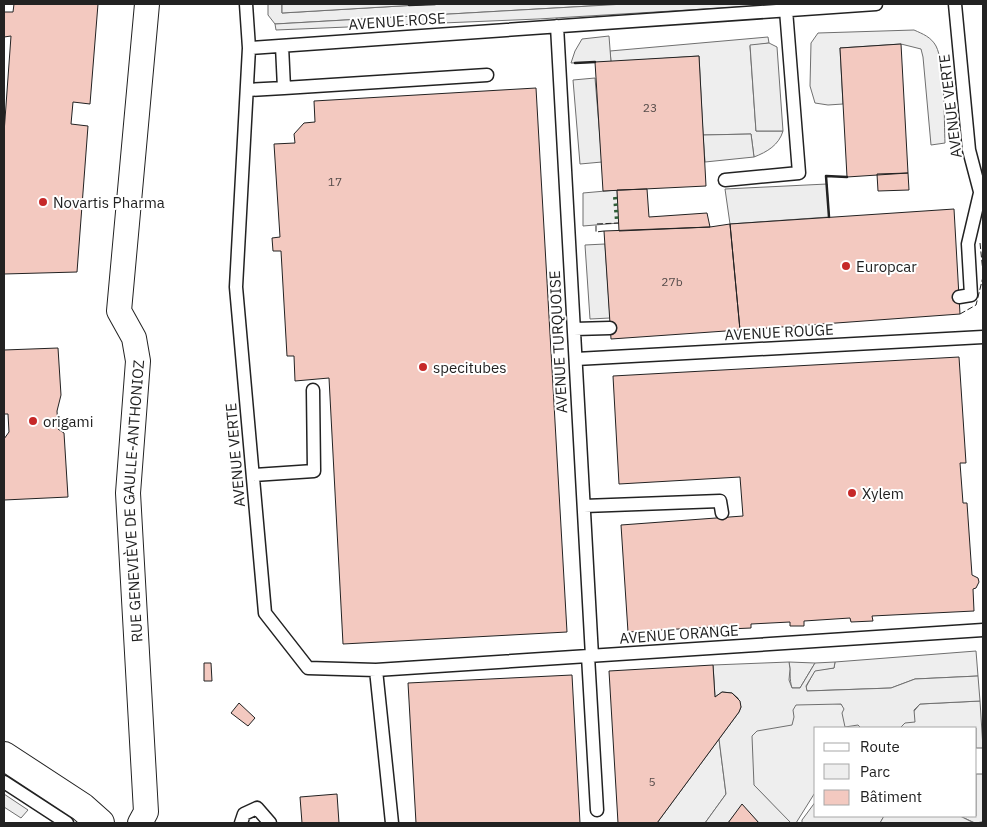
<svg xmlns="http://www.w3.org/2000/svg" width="987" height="827" viewBox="0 0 987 827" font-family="'IBM Plex Sans',sans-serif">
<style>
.green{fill:#eee;stroke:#6f6f6f}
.parking{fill:#ededed;stroke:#6f6f6f}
.building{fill:#f3c9c0;stroke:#222}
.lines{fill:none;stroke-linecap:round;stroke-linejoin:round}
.lane-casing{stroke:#222;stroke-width:15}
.street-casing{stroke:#222;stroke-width:26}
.secondary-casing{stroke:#222;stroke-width:30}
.lane{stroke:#fff;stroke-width:12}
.street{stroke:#fff;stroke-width:24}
.secondary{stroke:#fff;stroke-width:28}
.hedge{stroke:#2f5e38;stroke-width:4;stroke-dasharray:2.5 4;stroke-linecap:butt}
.fence{stroke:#222;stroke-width:1;stroke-dasharray:6 2.5;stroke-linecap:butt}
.wall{stroke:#222;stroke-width:2.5}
.poi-dot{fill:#c62828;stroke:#fff;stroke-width:2}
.labels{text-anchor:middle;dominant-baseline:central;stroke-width:4;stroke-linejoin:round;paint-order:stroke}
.number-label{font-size:12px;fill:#564c4a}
.street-label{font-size:15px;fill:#222;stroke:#fff}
.poi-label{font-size:15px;fill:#222;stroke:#fff;text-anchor:start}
</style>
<rect width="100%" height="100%" fill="#fff"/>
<path class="green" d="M 268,4 L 282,4 L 282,13 L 434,4 L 625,4 L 275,24 L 268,15 Z
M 914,30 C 923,34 931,37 936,46 C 945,63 944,121 945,143 L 931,145 L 923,57 L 921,49 L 901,44 L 840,48 L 843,104 L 828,105 L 815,103 L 810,86 L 811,43 L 818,33 Z
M 768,37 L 769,43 L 750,46 L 756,131 L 783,131 C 779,145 767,152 754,157 L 751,134 L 703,135 L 699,56 L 611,62 L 610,51 Z
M 617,190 L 619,223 L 583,226 L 583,193 Z
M 976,651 L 978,676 L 915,679 L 891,688 L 807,691 L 806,687 L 815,670 L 834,668 L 835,662 Z
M 789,662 L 815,663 L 800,688 L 792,688 C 789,679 791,671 789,662 Z
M 980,701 L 983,748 L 976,748 L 976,728 L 900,728 L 920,704 Z
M 824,703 L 841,704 L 861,728 L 816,728 L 816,791 L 796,823 L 790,823 L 753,784 L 751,735 L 753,732 L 792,710 L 795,704 Z
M 719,739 L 726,794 L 705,823 L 657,823 Z
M 976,774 L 983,774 L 983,822 L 975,823 L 960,816 L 976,816 Z
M 4,794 L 28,810 L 21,818 L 4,807 Z
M 816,801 L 816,816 L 884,816 L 880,823 L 802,823 L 802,820 Z"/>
<path class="parking" d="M 282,4 L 434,4 L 282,13 Z
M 625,4 L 789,4 L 538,19 L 276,30 L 275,24 Z
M 609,36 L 611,62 L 571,63 L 575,51 L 582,39 Z
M 769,43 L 777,47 L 783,131 L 756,131 L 750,45 Z
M 595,78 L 602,162 L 580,164 L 573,80 Z
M 751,134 L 754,157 L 705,162 L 703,135 Z
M 827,184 L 829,217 L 730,224 L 725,189 Z
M 605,244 L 610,318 L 590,319 L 585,245 Z
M 789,662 L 790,669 L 789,680 L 792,688 L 800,688 L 815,663 L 835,662 L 834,668 L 815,671 L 806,686 L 807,691 L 891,688 L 915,679 L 978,676 L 980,701 L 920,704 L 914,710 L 915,722 L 905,723 L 900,728 L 861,728 L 858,725 L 845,727 L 842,713 L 844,709 L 841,704 L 796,705 L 793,710 L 794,717 L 792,725 L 757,731 L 752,736 L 754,785 L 791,823 L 759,823 L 742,805 L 728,823 L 705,823 L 726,794 L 719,739 L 739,712 L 741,707 L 738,698 L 732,693 L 722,692 L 715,697 L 713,665 Z
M 884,816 L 960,816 L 974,823 L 983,822 L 983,823 L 880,823 Z"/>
<path class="building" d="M 14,4 L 98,4 L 90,104 L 73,102 L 71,124 L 88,126 L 77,272 L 4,274 L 4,133 L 11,36 L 4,37 L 4,12 L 13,12 Z
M 901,44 L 908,173 L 847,177 L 840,48 Z
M 699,56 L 706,186 L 603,191 L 595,62 Z
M 536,88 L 567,632 L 343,644 L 329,378 L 295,381 L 294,356 L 287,356 L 281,251 L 273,251 L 272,238 L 280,237 L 274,144 L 295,143 L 294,134 L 304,123 L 315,122 L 314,101 Z
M 908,173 L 909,190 L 878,191 L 877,174 Z
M 647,189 L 649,217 L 707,213 L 710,227 L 619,231 L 617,190 Z
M 954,209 L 960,314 L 740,330 L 730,224 Z
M 730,224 L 740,330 L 611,339 L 604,231 L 710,227 Z
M 58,348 L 61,395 L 57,411 L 58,429 L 64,433 L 68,497 L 4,500 L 4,439 L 9,432 L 8,414 L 4,414 L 4,350 Z
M 959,357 L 966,463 L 960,463 L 963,503 L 967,503 L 972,575 L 978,578 L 979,582 L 976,588 L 973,589 L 974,611 L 872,616 L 873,621 L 851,622 L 850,618 L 804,621 L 804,626 L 790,626 L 790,622 L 751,624 L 751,628 L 729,629 L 729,626 L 628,632 L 621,525 L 743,516 L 740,477 L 619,484 L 613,376 Z
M 204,663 L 211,663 L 212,681 L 204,681 Z
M 713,665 L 715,697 L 722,692 L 732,693 L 740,701 L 741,707 L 739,712 L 657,823 L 618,823 L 609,671 Z
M 572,675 L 580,823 L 416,823 L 408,683 Z
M 239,703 L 255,718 L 248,726 L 231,713 Z
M 337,794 L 339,823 L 302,823 L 300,797 Z
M 742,804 L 759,823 L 728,823 Z"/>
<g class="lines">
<g class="lane-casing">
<path id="lane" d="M 246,4 L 249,48 L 236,287 L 265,613 L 308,668 L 376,670 L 983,630
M 955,4 L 969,150 L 983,203
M 557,26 L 592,656
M 282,46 L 284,88 L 487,75
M 249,48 L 876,4
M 247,90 L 284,88
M 725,180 L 799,173 L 786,10
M 959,297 L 971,295 L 968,244 L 980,193
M 574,329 L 610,328
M 576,359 L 983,337
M 253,475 L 314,471 L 313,390
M 584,506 L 720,501 L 722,513
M 588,656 L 597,810
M 376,670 L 392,823
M 4,782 L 67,823
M 241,823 L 244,814 L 257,808 L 270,823"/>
</g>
<g class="street-casing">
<g id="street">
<path id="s1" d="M 140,823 L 146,812 L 128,493 L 138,361 L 134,338 L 119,311 L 147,4"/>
</g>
</g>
<g class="secondary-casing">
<path id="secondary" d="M 4,756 L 82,807 L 100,823"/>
</g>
<use href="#lane" class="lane"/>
<use href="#street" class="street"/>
<use href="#secondary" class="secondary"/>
<path class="hedge" d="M 615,197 L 617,222"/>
<path class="fence" d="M 829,217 L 826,176 L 847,177
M 604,231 L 596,232 L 596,224 L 619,223
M 980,243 L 983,272
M 960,314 L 976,305 L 983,277"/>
<path class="wall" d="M 409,5 L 435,4
M 575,63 L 595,62
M 829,217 L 826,176 L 847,177"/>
</g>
<g class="poi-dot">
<circle cx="43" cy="202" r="5"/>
<circle cx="846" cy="266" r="5"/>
<circle cx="423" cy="367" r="5"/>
<circle cx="33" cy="421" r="5"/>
<circle cx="852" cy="493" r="5"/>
</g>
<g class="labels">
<g class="number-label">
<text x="650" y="107">23</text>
<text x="335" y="181">17</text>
<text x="672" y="281">27b</text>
<text x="652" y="781">5</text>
</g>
<g class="street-label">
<text transform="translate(397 21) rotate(-4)">AVENUE ROSE</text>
<text transform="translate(950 106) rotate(-97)">AVENUE VERTE</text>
<text transform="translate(779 332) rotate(-3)">AVENUE ROUGE</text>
<text transform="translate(558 342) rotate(-93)">AVENUE TURQUOISE</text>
<text transform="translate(235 455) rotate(-95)">AVENUE VERTE</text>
<text stroke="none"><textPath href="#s1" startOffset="324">RUE GENEVIÈVE DE GAULLE-ANTHONIOZ</textPath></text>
<text transform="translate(679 634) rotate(-4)">AVENUE ORANGE</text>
</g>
<g class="poi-label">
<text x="53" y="202">Novartis Pharma</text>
<text x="856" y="266">Europcar</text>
<text x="433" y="367">specitubes</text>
<text x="43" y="421">origami</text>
<text x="862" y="493">Xylem</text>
</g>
</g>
<rect width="987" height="827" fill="none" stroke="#222222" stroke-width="10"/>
<rect x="814" y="727" width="162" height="90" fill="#ffffff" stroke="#a7a7a7"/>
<rect x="824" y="743" width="25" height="8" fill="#ffffff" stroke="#a7a7a7"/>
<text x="860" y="752" font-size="15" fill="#222222">Route</text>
<rect x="824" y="764" width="25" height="15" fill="#eeeeee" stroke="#a7a7a7"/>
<text x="860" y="777" font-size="15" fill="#222222">Parc</text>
<rect x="824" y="790" width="25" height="15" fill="#f3c9c0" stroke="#a7a7a7"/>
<text x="860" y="802" font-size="15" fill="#222222">Bâtiment</text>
</svg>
